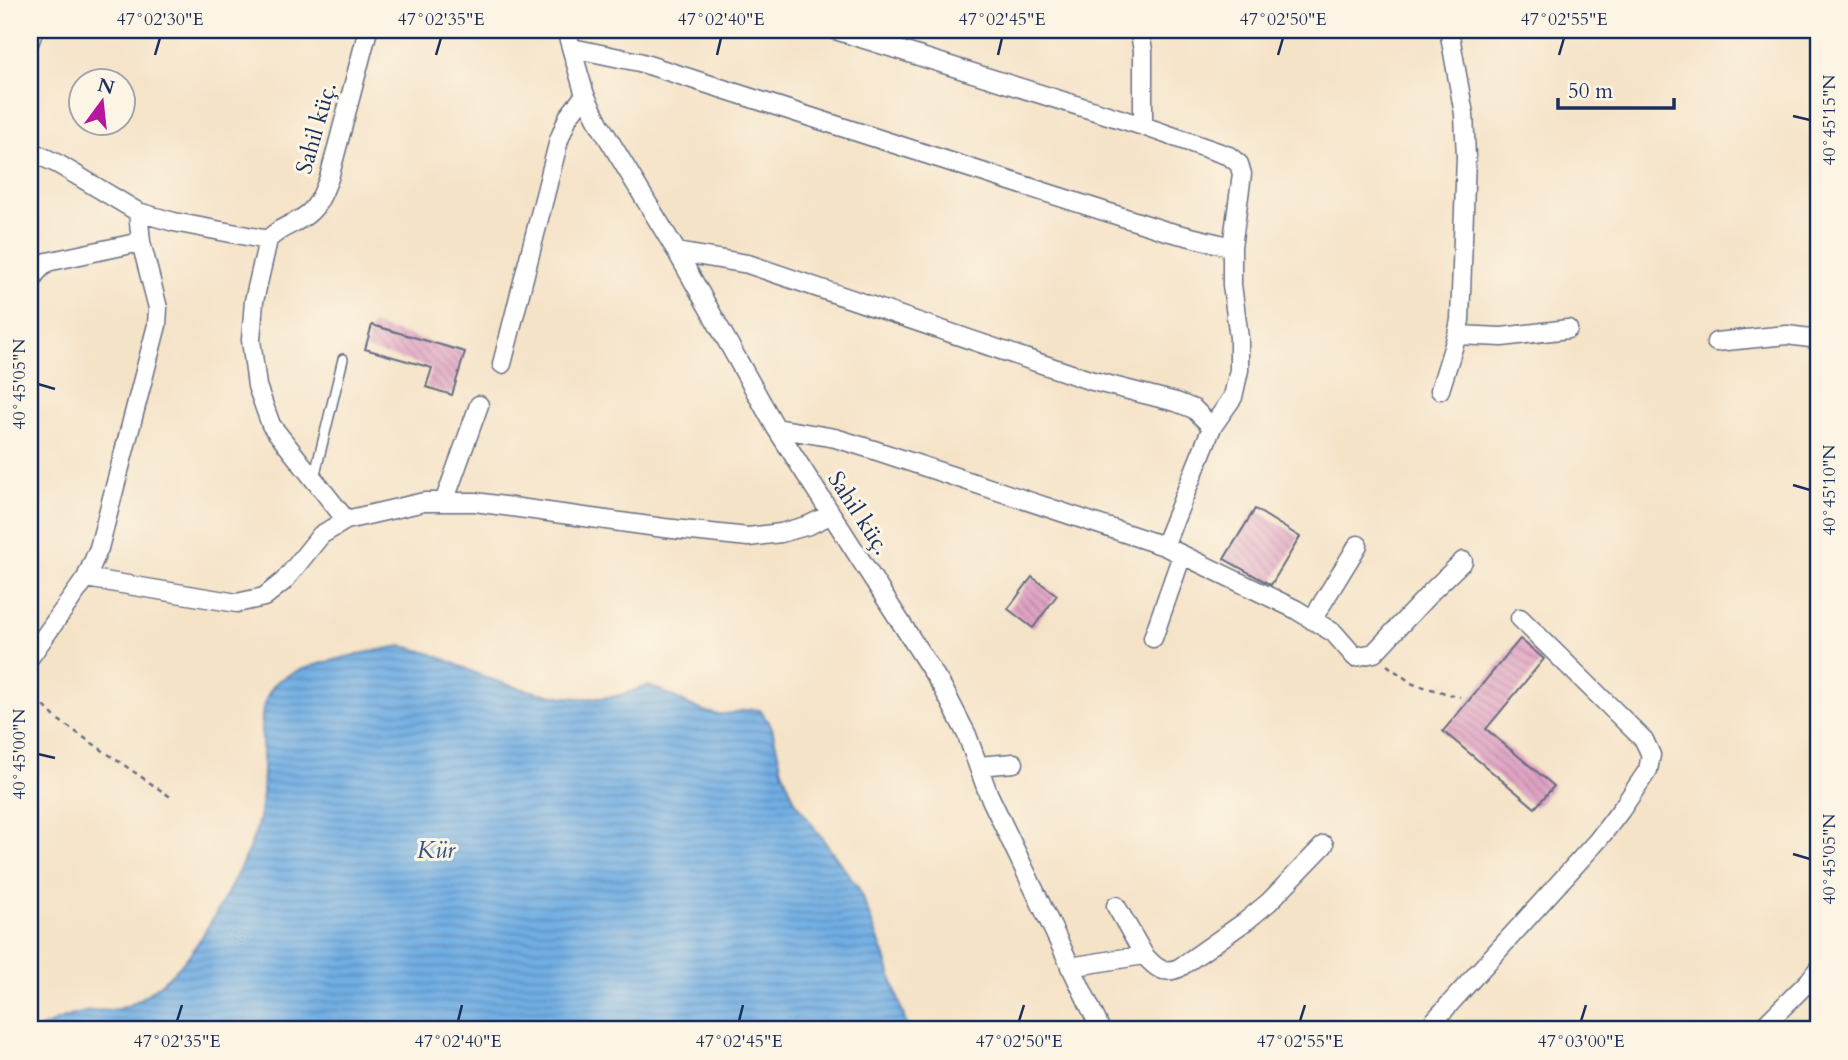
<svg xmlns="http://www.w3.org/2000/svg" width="1848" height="1060" viewBox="0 0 1848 1060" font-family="Cardo,serif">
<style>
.water{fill:url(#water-rules);stroke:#466ea0;stroke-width:2}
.building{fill:url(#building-back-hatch)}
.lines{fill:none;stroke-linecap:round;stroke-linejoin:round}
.service-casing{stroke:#676e83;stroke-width:12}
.minor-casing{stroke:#676e83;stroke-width:21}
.path{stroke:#676e83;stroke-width:2.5;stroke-dasharray:5 5;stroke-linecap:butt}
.service{stroke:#fff;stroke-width:9}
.minor{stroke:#fff;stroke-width:18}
.ticks{fill:none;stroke:#1b2f5e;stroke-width:2.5}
.labels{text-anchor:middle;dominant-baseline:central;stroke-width:6;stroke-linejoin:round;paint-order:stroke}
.street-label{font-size:23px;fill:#1b2f5e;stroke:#fcf5e5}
.water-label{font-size:24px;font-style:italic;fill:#355586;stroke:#fcf5e5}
.neatline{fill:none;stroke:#1b2f5e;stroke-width:2.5}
.ticks-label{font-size:18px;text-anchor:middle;fill:#1b2f5e}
</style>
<defs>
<pattern id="water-rules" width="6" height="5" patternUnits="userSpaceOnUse" patternTransform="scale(1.75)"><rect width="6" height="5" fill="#71aee3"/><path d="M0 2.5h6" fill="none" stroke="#5c8ebb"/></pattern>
<pattern id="building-back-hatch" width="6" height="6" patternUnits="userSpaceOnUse" patternTransform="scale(1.75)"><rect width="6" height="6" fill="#e0a2c2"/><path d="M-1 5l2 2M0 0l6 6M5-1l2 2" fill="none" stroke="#b584a1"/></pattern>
</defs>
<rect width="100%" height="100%" fill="#fcf5e5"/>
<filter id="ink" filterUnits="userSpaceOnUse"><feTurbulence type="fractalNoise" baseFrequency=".0143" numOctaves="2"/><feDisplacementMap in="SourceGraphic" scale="14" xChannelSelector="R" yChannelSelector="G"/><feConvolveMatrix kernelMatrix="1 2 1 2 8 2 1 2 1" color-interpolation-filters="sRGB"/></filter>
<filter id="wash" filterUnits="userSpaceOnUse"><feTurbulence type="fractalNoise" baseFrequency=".00686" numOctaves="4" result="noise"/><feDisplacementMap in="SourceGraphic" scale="28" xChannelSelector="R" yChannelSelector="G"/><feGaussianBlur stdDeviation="1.57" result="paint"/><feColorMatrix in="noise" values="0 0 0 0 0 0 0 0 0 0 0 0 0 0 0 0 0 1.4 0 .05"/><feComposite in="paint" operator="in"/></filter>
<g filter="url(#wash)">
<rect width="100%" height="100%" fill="#f5e3c8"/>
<path class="water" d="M 402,646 C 437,652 460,668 493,680 C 529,692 573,702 611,697 C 625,695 635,689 648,686 C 671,692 691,710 716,714 C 731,716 744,707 760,710 L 772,728 L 782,770 L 795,801 L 859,889 L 884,954 L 908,1030 L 37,1030 C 51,1023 70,1015 86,1012 C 97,1010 108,1011 118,1009 C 140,1004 163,982 179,967 C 203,943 256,846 260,813 C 262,799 263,784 263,770 C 264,740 254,709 275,684 C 290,666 377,650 402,646 Z"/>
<g id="blocks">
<path class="building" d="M 372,325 L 465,352 L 452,395 L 426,387 L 432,368 L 365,349 Z
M 1255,509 L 1300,537 L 1271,585 L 1224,559 Z
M 1032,577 L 1057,595 L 1033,628 L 1008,609 Z
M 1520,639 L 1544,659 L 1486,729 L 1554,786 L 1535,808 L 1443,731 Z"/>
</g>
</g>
<g filter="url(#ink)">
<use href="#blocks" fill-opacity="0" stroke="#676e83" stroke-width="2"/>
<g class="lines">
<g class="service-casing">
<path id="service" d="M 314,478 L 343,359"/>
</g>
<g class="minor-casing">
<path id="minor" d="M 566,30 L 585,95 L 600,125 L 677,252 L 776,428 L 943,688 L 967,735 L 988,793 L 1101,1030
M 835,30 L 1143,126 L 1229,156 L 1239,164 L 1242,174 L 1232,247 L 1232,285 L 1239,338 L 1239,370 L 1233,397 L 1212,427 L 1164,546
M 1139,30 L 1143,50 L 1143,126
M 30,41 L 32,35
M 572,48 L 639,62 L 1166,231 L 1232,247
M 30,151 L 58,164 L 138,212 L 141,242 L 158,308 L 157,325 L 99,548 L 86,578 L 30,657
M 138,212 L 174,222 L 268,240
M 677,252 L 748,264 L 1089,380 L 1176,402 L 1194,409 L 1212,427
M 30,287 L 35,274 L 47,262 L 141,242
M 1457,335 L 1502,337 L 1568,329
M 1716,342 L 1787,335 L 1818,339
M 502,364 L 559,140 L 568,117 L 585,95
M 1440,390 L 1457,335 L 1460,320 L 1466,157 L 1464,114 L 1449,30
M 776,428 L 835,438 L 871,449 L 1164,546 L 1295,609 L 1334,633 L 1355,657 L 1374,653 L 1432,591 L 1463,561
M 444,502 L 479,405
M 346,520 L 271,425 L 257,386 L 251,340 L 254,301 L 268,240 C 279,226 298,224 310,212 C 320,203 324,190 329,178 L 368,30
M 86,578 L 237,603 L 264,597 L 284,581 L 321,535 L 346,520 L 424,502 L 475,502 L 664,528 L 748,537 L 781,533 L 809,525 L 830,515
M 1312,620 L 1358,545
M 1153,638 L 1182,555
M 978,766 L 1014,763
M 1116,906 L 1144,955
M 1070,967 L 1144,955 C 1155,967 1162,975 1179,968 L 1246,921 L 1269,902 L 1324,845
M 1426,1030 L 1598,840 L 1621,810 L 1648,770 L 1651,755 L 1644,740 L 1520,618
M 1760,1030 L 1809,981 L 1818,969"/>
</g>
<path class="path" d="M 1387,665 L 1413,684 L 1460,697
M 30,692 L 57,719 L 172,798"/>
<use href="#service" class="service"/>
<use href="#minor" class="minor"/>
</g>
</g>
<path class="ticks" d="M 155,55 L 160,38M 436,55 L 441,38M 717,55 L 721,38M 998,55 L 1002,38M 1278,55 L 1283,38M 1559,55 L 1564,38M 1793,116 L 1810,120M 38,384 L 55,389M 1793,485 L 1810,490M 38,754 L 55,758M 1793,854 L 1810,859M 177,1021 L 182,1005M 458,1021 L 462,1005M 739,1021 L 743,1005M 1019,1021 L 1024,1005M 1300,1021 L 1305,1005M 1581,1021 L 1586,1005"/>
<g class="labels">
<g class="street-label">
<text transform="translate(316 128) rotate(-74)">Sahil küç.</text>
<text transform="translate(859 513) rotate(57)">Sahil küç.</text>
</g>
<g class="water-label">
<text x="436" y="850">Kür</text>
</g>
</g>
<rect width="1848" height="1060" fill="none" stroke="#fcf5e5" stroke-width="77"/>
<g transform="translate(102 102) rotate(15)"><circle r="33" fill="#fcf5e5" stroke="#a2a6af" stroke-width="2"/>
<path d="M0-5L12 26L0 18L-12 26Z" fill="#b5179e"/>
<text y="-10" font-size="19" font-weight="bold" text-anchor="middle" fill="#1b2f5e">N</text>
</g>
<path d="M1558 98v10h116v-10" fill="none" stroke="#1b2f5e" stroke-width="3.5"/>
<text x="1568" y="98" font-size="21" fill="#1b2f5e" stroke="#fcf5e5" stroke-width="5" paint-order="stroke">50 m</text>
<rect x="38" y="38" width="1772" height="983" class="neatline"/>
<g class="ticks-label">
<text x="160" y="25">47°02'30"E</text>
<text x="441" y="25">47°02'35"E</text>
<text x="721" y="25">47°02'40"E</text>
<text x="1002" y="25">47°02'45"E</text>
<text x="1283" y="25">47°02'50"E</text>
<text x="1564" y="25">47°02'55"E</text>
<text transform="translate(1829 120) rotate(-90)" y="6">40°45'15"N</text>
<text transform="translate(19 384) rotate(-90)" y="6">40°45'05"N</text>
<text transform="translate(1829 490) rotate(-90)" y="6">40°45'10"N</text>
<text transform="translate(19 754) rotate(-90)" y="6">40°45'00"N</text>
<text transform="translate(1829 859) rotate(-90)" y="6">40°45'05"N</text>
<text x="177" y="1047">47°02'35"E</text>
<text x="458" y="1047">47°02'40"E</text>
<text x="739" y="1047">47°02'45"E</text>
<text x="1019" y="1047">47°02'50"E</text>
<text x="1300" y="1047">47°02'55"E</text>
<text x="1581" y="1047">47°03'00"E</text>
</g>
</svg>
